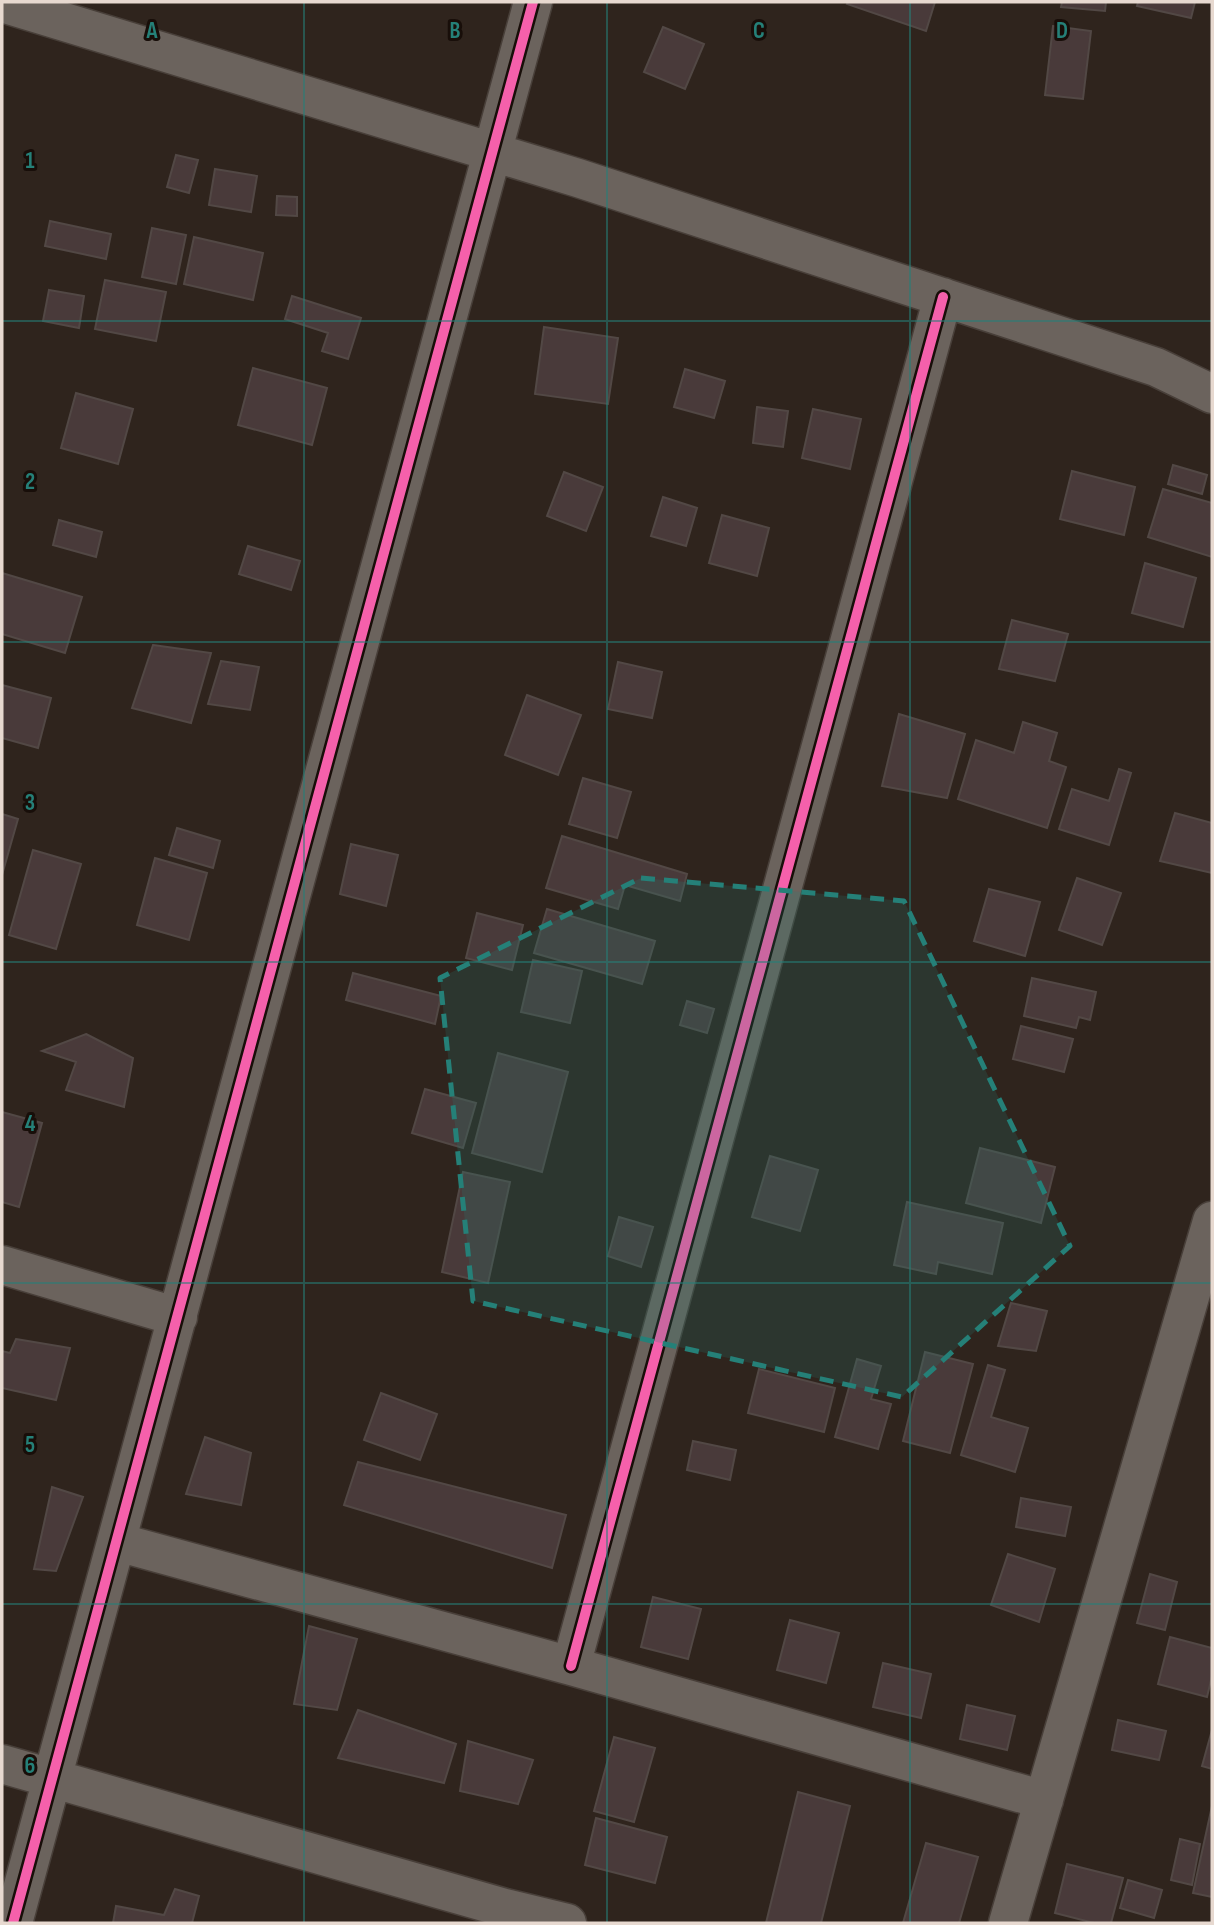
<svg xmlns="http://www.w3.org/2000/svg" width="1214" height="1925" viewBox="0 0 1214 1925" font-family="'Sofia Sans Condensed',sans-serif">
<style>
.building{fill:#493a3a;stroke:#524845;stroke-width:2}
.lines{fill:none;stroke-linecap:round;stroke-linejoin:round}
.minor-casing{stroke:#483f39;stroke-width:41}
.minor{stroke:#6b635d;stroke-width:38}
.cycleway-casing{stroke:#180e09;stroke-width:15}
.cycleway{stroke:#f560ab;stroke-width:10}
.marked{fill:#258078;fill-opacity:0.2;stroke:#258078;stroke-width:5;stroke-dasharray:14 9;stroke-linejoin:round}
.grid{fill:none;stroke:#258078;stroke-width:2;stroke-opacity:0.55}
.grid-label{font-size:23px;text-anchor:middle;font-weight:bold;fill:#258078;stroke:#180e09;stroke-width:6;stroke-linejoin:round;paint-order:stroke}
</style>
<rect width="100%" height="100%" fill="#2f241d"/>
<path class="building" d="M 848,2 L 935,2 L 926,31 L 847,4 Z
M 1062,2 L 1106,2 L 1105,11 L 1061,7 Z
M 1138,2 L 1195,2 L 1191,18 L 1137,6 Z
M 1053,26 L 1091,31 L 1083,99 L 1045,95 Z
M 663,27 L 704,44 L 685,89 L 644,72 Z
M 176,155 L 198,160 L 189,193 L 167,187 Z
M 215,169 L 257,176 L 251,212 L 209,205 Z
M 277,196 L 297,197 L 297,216 L 276,215 Z
M 50,221 L 111,234 L 106,259 L 45,246 Z
M 152,228 L 186,235 L 176,284 L 142,277 Z
M 194,237 L 263,253 L 253,300 L 184,284 Z
M 105,280 L 166,292 L 156,341 L 95,329 Z
M 49,290 L 84,296 L 79,328 L 43,321 Z
M 292,296 L 361,318 L 348,359 L 322,351 L 328,333 L 285,319 Z
M 544,327 L 618,338 L 608,404 L 535,394 Z
M 253,368 L 327,388 L 312,445 L 238,425 Z
M 685,369 L 725,381 L 714,418 L 674,407 Z
M 76,393 L 133,409 L 118,464 L 61,448 Z
M 757,407 L 788,411 L 783,447 L 753,443 Z
M 813,409 L 861,419 L 850,469 L 802,458 Z
M 1173,465 L 1207,475 L 1202,494 L 1168,484 Z
M 1072,471 L 1135,487 L 1124,535 L 1060,519 Z
M 564,472 L 603,487 L 586,531 L 547,516 Z
M 1163,489 L 1212,503 L 1212,557 L 1148,537 Z
M 663,497 L 697,508 L 686,546 L 651,536 Z
M 722,515 L 769,528 L 757,576 L 709,563 Z
M 59,520 L 102,532 L 96,557 L 53,545 Z
M 248,546 L 300,561 L 291,590 L 239,574 Z
M 1145,563 L 1196,578 L 1183,627 L 1132,613 Z
M 2,573 L 82,597 L 65,653 L 2,634 Z
M 1012,620 L 1068,634 L 1055,681 L 999,669 Z
M 153,645 L 211,653 L 191,723 L 132,708 Z
M 221,661 L 259,667 L 250,710 L 208,704 Z
M 618,662 L 662,672 L 652,718 L 608,709 Z
M 2,685 L 51,698 L 38,748 L 2,738 Z
M 527,695 L 581,715 L 558,775 L 505,755 Z
M 899,714 L 965,734 L 947,798 L 882,786 Z
M 1023,722 L 1057,733 L 1049,761 L 1066,767 L 1047,828 L 958,799 L 976,740 L 1014,753 Z
M 1119,769 L 1131,773 L 1109,845 L 1059,829 L 1072,789 L 1109,801 Z
M 583,778 L 631,792 L 617,838 L 569,824 Z
M 1175,813 L 1212,823 L 1212,873 L 1160,861 Z
M 2,814 L 18,819 L 2,875 Z
M 177,828 L 220,841 L 213,868 L 169,855 Z
M 562,836 L 687,874 L 680,901 L 625,885 L 618,909 L 546,888 Z
M 351,844 L 398,855 L 386,906 L 340,894 Z
M 33,850 L 81,864 L 56,949 L 9,935 Z
M 155,858 L 207,873 L 189,940 L 137,925 Z
M 1077,878 L 1121,893 L 1102,945 L 1059,930 Z
M 989,889 L 1040,902 L 1025,956 L 974,941 Z
M 547,909 L 655,941 L 642,984 L 534,953 Z
M 477,913 L 523,925 L 512,970 L 466,958 Z
M 533,960 L 582,971 L 570,1023 L 521,1012 Z
M 353,973 L 441,996 L 435,1024 L 346,1000 Z
M 1032,978 L 1096,992 L 1090,1020 L 1079,1017 L 1076,1028 L 1024,1016 Z
M 687,1001 L 714,1009 L 707,1033 L 680,1025 Z
M 1021,1026 L 1073,1039 L 1064,1072 L 1013,1059 Z
M 86,1034 L 133,1058 L 124,1107 L 66,1090 L 76,1062 L 42,1051 Z
M 498,1053 L 568,1072 L 542,1172 L 472,1153 Z
M 425,1089 L 476,1103 L 463,1148 L 412,1133 Z
M 2,1112 L 42,1123 L 19,1207 L 2,1202 Z
M 980,1148 L 1055,1167 L 1041,1223 L 966,1203 Z
M 770,1156 L 818,1170 L 800,1231 L 752,1217 Z
M 463,1172 L 510,1182 L 488,1283 L 442,1272 Z
M 907,1202 L 1003,1223 L 992,1274 L 938,1262 L 936,1274 L 894,1265 Z
M 619,1217 L 653,1227 L 641,1267 L 608,1256 Z
M 1011,1303 L 1047,1311 L 1036,1351 L 998,1346 Z
M 16,1339 L 70,1348 L 56,1400 L 2,1388 L 2,1351 L 10,1353 Z
M 925,1352 L 973,1364 L 950,1453 L 903,1441 Z
M 857,1359 L 881,1366 L 871,1399 L 891,1404 L 878,1449 L 835,1437 Z
M 988,1365 L 1005,1370 L 991,1417 L 1028,1428 L 1015,1472 L 961,1455 Z
M 759,1369 L 835,1388 L 824,1432 L 748,1413 Z
M 381,1393 L 437,1414 L 420,1460 L 364,1440 Z
M 205,1437 L 251,1453 L 241,1505 L 186,1494 Z
M 693,1441 L 736,1450 L 730,1480 L 687,1470 Z
M 358,1462 L 566,1515 L 552,1568 L 344,1505 Z
M 52,1487 L 83,1497 L 56,1571 L 34,1569 Z
M 1021,1498 L 1071,1507 L 1065,1536 L 1016,1527 Z
M 1008,1554 L 1055,1569 L 1039,1622 L 991,1605 Z
M 1150,1574 L 1177,1582 L 1165,1630 L 1137,1623 Z
M 653,1597 L 701,1609 L 688,1659 L 641,1647 Z
M 790,1620 L 839,1633 L 826,1683 L 777,1670 Z
M 309,1626 L 357,1639 L 337,1710 L 294,1704 Z
M 1170,1637 L 1212,1648 L 1212,1676 L 1207,1697 L 1158,1684 Z
M 883,1663 L 931,1674 L 921,1718 L 873,1707 Z
M 967,1705 L 1015,1716 L 1007,1750 L 960,1739 Z
M 358,1710 L 456,1744 L 444,1783 L 338,1758 Z
M 1118,1720 L 1166,1731 L 1159,1760 L 1112,1750 Z
M 1212,1730 L 1212,1769 L 1202,1766 Z
M 614,1737 L 655,1748 L 634,1822 L 594,1811 Z
M 468,1741 L 533,1760 L 518,1804 L 460,1791 Z
M 798,1792 L 850,1806 L 821,1923 L 766,1923 Z
M 1212,1806 L 1212,1897 L 1193,1893 Z
M 596,1818 L 667,1837 L 655,1883 L 585,1865 Z
M 1180,1839 L 1200,1844 L 1192,1885 L 1171,1880 Z
M 926,1843 L 978,1857 L 959,1923 L 903,1923 Z
M 1067,1864 L 1123,1878 L 1111,1923 L 1094,1923 L 1055,1913 Z
M 1128,1880 L 1162,1890 L 1154,1918 L 1120,1908 Z
M 175,1889 L 199,1896 L 192,1923 L 113,1923 L 116,1906 L 164,1915 Z"/>
<g class="lines">
<g class="minor-casing">
<path id="minor" d="M 2,3 L 578,178 L 1156,367 L 1212,394
M 2,1265 L 178,1317
M 117,1542 L 571,1666 L 1044,1800
M 571,1666 L 943,297
M 2,1764 L 505,1908 L 567,1923
M 13,1923 L 533,2
M 1008,1923 L 1212,1221"/>
</g>
<use href="#minor" class="minor"/>
<g class="cycleway-casing">
<path id="cycleway" d="M 571,1666 L 943,297
M 13,1923 L 533,2"/>
</g>
<use href="#cycleway" class="cycleway"/>
</g>
<path class="marked" d="M 641,878 L 904,901 L 1070,1246 L 902,1397 L 473,1301 L 440,978 Z"/>
<path class="grid" d="M 304,2 L 304,1923M 607,2 L 607,1923M 910,2 L 910,1923M 2,321 L 1212,321M 2,642 L 1212,642M 2,962 L 1212,962M 2,1283 L 1212,1283M 2,1604 L 1212,1604"/>
<g class="grid-label">
<text x="152" y="38">A</text>
<text x="455" y="38">B</text>
<text x="759" y="38">C</text>
<text x="1062" y="38">D</text>
<text x="30" y="168">1</text>
<text x="30" y="489">2</text>
<text x="30" y="810">3</text>
<text x="30" y="1131">4</text>
<text x="30" y="1452">5</text>
<text x="30" y="1773">6</text>
</g>
<rect width="1214" height="1925" fill="none" stroke="#e7d9d0" stroke-width="7"/>
</svg>
